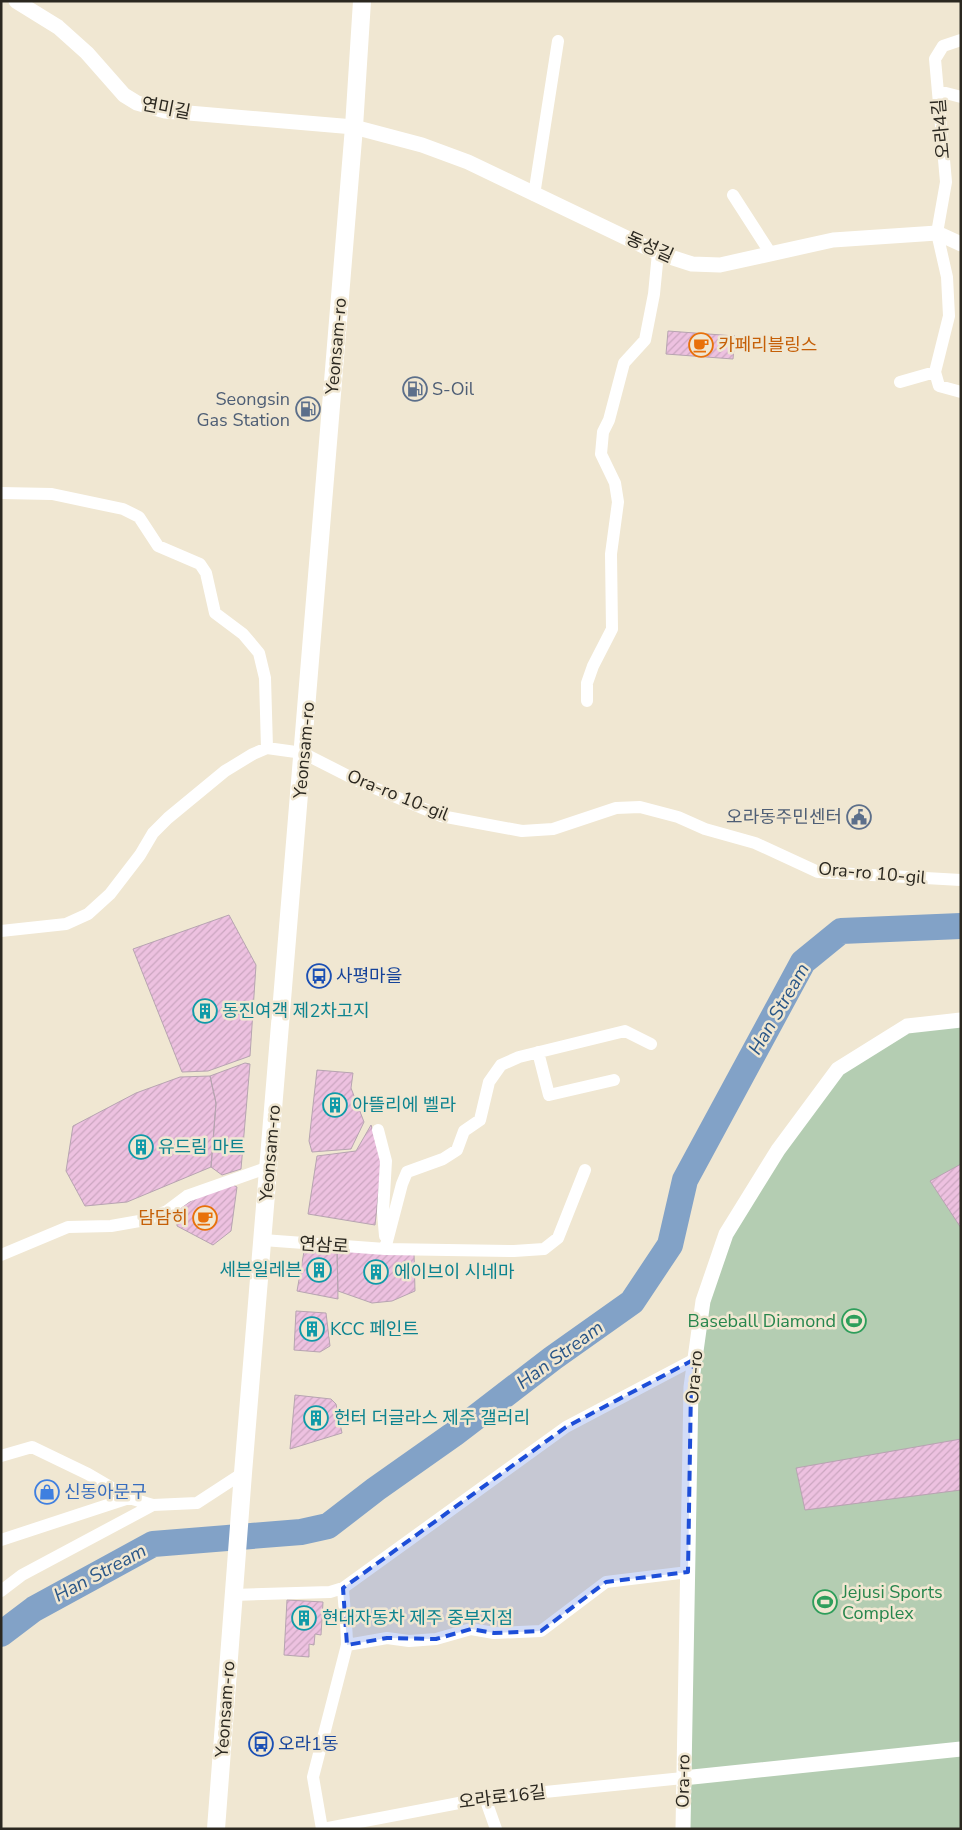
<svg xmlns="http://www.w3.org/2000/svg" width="962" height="1830" viewBox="0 0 962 1830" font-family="'Nunito Sans','Noto Sans KR',sans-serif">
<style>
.green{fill:#b4cdb2}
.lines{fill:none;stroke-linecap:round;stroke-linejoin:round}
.river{stroke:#82a2c7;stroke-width:26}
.building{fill:url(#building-hatch);stroke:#b7a4b1}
.minor{stroke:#fff;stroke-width:12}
.tertiary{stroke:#fff;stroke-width:15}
.secondary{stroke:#fff;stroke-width:18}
.marked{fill:#1d4ed8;fill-opacity:0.2;stroke:#1d4ed8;stroke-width:4;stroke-dasharray:10 6;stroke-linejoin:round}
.labels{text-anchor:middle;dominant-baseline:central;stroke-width:5;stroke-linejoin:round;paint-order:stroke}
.street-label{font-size:18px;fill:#2b2820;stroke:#f0e7d2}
.food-label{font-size:18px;fill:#c56008;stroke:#f0e7d2;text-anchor:start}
.service-label{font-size:18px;fill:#4e5e75;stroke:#f0e7d2;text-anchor:end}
.transit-label{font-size:18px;fill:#164399;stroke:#f0e7d2;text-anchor:start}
.culture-label{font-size:18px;fill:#0d838f;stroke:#f0e7d2;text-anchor:start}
.leisure-label{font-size:18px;fill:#27864d;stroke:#f0e7d2;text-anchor:end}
.shop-label{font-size:18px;fill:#366cbe;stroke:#f0e7d2;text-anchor:start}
.water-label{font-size:19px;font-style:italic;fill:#295687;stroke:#f0e7d2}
</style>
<defs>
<pattern id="building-hatch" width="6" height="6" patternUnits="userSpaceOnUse" patternTransform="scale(1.25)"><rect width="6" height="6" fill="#edc1e0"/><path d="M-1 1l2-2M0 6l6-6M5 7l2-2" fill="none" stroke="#cba6c0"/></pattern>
</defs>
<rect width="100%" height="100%" fill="#f0e7d2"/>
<path class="green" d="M 961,1021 L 961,1829 L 686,1829 L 693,1375 L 726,1234 L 838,1069 L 907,1026 Z"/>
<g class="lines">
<path class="river" d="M 1,1634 L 34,1609 L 153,1544 L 301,1532 L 328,1526 L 376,1489 L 454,1434 L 553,1358 L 632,1302 L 670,1245 L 685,1180 L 803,962 L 841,931 L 961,926"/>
</g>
<path class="building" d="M 668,331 L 735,336 L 733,359 L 666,354 Z
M 229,915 L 256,965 L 250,1056 L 208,1071 L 182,1072 L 133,949 Z
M 245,1063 L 250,1064 L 241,1169 L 222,1175 L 211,1167 L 216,1103 L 210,1076 Z
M 317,1070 L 353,1073 L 351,1088 L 364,1122 L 351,1149 L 312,1152 L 309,1141 Z
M 210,1076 L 216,1103 L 211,1167 L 127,1202 L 85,1206 L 66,1171 L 73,1126 L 136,1093 L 180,1077 Z
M 371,1125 L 382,1160 L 375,1225 L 308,1214 L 317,1156 L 356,1151 Z
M 961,1164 L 961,1228 L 930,1181 Z
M 231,1184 L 237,1187 L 231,1231 L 213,1245 L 177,1226 L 177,1210 L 199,1196 Z
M 305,1246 L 337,1249 L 338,1299 L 297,1291 Z
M 337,1249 L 414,1253 L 415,1291 L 392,1301 L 372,1303 L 338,1291 Z
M 296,1311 L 326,1313 L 330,1346 L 320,1352 L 294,1350 Z
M 295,1395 L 331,1399 L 336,1404 L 342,1433 L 290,1449 Z
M 961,1439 L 961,1490 L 805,1510 L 796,1468 Z
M 287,1600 L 323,1602 L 321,1635 L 315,1634 L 314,1645 L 309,1644 L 309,1657 L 284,1655 Z"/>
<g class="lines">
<path class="minor" d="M 961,40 L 943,46 L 935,59 L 946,182 L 937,233 L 947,277 L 949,316 L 935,372 L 939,386 L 961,392
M 938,91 L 961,97
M 534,195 L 558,41
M 733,195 L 771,254
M 900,382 L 935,372
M 1,493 L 52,494 L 123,509 L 139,517 L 158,546 L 200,564 L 206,573 L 215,613 L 243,634 L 259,653 L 265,678 L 267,748
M 587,701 L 587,683 L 593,666 L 612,629 L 611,554 L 618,502 L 615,483 L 601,454 L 603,432 L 609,420 L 624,363 L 645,340 L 654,294 L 658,253
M 1,931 L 66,924 L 88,914 L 110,894 L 140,855 L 153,833 L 168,818 L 225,771 L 253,754 L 267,748 L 303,753 L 358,781 L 441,816 L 522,831 L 553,829 L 616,808 L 640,807 L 678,817 L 705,829 L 755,843 L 818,872 L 961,880
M 538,1052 L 549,1095 L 614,1080
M 378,1130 L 386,1161 L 383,1212 L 385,1236
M 263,1240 L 385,1249 L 514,1251 L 544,1249 L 558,1238 L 585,1170
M 385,1249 L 402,1184 L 407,1172 L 443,1159 L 457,1150 L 464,1131 L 480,1120 L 489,1082 L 501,1065 L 519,1057 L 625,1031 L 651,1044
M 1,1255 L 68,1227 L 111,1226 L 145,1220 L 167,1211 L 187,1196 L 269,1167
M 1,1456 L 32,1447 L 88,1474 L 129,1498 L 153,1505 L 197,1503 L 243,1473
M 1,1540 L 129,1498
M 343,1588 C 344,1607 347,1626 347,1645
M 1,1591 L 22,1575 L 153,1505
M 233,1595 L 330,1592 L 343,1588 L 566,1427 L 695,1359
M 485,1798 L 496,1829
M 322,1829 L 313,1777 L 347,1645 L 387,1638 L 409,1641 L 436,1639 L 471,1629 L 494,1633 L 541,1631 L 606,1582 L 688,1572
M 323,1829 L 485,1798 L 683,1778"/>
<path class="tertiary" d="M 16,1 L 58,27 L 87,53 L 124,95 L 137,103 L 165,111 L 354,127 L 422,145 L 468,162 L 658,253 L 692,264 L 720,265 L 833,240 L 937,233 L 961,244
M 683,1778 L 961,1749
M 683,1829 L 691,1387 L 703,1301 L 726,1234 L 778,1150 L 838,1069 L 907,1026 L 961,1020"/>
<path class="secondary" d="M 216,1829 L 243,1473 L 354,127 L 362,1"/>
</g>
<path class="marked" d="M 695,1359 L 691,1387 L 688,1572 L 606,1582 L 541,1631 L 494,1633 L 471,1629 L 436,1639 L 387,1638 L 347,1645 L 343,1588 L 566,1427 Z"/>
<defs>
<g id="cafe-ring" transform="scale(1.25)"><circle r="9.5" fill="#f0e7d2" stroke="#e8710a" stroke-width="1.5"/><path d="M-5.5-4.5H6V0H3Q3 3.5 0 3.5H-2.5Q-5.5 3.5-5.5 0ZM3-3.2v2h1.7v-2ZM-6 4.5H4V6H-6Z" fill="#e8710a"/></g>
<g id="fuel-ring" transform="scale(1.25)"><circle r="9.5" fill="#f0e7d2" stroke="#5c6f8a" stroke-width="1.5"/><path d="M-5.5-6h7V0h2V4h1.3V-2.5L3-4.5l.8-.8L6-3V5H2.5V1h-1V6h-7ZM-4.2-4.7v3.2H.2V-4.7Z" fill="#5c6f8a"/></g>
<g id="civic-ring" transform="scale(1.25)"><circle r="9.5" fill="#f0e7d2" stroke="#5c6f8a" stroke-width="1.5"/><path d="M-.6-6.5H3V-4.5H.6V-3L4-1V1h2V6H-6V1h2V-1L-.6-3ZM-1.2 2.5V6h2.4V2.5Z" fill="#5c6f8a"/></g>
<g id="bus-ring" transform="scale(1.25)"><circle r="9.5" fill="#f0e7d2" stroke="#1a4fb4" stroke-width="1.5"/><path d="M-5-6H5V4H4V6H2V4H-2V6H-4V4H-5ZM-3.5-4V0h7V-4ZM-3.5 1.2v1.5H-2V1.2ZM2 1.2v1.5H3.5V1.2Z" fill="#1a4fb4"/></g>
<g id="building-ring" transform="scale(1.25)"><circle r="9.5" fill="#f0e7d2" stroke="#0f9aa8" stroke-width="1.5"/><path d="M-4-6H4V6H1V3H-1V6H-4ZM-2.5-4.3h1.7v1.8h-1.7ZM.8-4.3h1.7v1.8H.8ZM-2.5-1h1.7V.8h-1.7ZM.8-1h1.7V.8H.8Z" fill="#0f9aa8"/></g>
<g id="stadium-ring" transform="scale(1.25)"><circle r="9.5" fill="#f0e7d2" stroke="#2e9e5b" stroke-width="1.5"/><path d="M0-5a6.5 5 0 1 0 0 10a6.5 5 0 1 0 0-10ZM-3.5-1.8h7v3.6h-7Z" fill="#2e9e5b"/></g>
<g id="shop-ring" transform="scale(1.25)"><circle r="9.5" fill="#f0e7d2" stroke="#3f7fe0" stroke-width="1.5"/><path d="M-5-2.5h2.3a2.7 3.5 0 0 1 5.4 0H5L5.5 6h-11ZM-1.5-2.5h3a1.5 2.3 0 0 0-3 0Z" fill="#3f7fe0"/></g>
</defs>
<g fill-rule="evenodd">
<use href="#cafe-ring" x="701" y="345"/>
<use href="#fuel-ring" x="415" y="389"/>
<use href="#fuel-ring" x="308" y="409"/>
<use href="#civic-ring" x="859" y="817"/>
<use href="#bus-ring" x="319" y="976"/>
<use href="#building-ring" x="205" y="1011"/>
<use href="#building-ring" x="335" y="1105"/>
<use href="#building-ring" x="141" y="1147"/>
<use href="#cafe-ring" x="205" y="1218"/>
<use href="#building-ring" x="319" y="1270"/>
<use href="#building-ring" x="376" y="1272"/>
<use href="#stadium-ring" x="854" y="1321"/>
<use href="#building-ring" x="312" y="1329"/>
<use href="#building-ring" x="316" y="1418"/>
<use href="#shop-ring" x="47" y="1492"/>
<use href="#stadium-ring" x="825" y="1602"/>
<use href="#building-ring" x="304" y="1618"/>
<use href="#bus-ring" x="261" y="1744"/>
</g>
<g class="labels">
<g class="street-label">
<text transform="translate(166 108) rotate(11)">연미길</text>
<text transform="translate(941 129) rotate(-95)">오라4길</text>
<text transform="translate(650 247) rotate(24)">동성길</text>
<text transform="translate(336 346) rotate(-85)">Yeonsam-ro</text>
<text transform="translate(304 750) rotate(-85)">Yeonsam-ro</text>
<text transform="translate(398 795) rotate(22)">Ora-ro 10-gil</text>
<text transform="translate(872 873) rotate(5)">Ora-ro 10-gil</text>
<text transform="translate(270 1153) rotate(-85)">Yeonsam-ro</text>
<text transform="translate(324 1245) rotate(4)">연삼로</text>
<text transform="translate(694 1377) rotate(-85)">Ora-ro</text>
<text transform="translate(225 1709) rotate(-86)">Yeonsam-ro</text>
<text transform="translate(683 1781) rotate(-89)">Ora-ro</text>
<text transform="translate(502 1797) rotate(-7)">오라로16길</text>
</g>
<g class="food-label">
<text x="718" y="345">카페리블링스</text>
<text x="188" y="1218" text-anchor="end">담담히</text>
</g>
<g class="service-label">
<text x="432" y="389" text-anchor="start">S-Oil</text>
<text x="290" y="399">Seongsin<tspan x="290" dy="21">Gas Station</tspan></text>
<text x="842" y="817">오라동주민센터</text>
</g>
<g class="transit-label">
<text x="336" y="976">사평마을</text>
<text x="278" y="1744">오라1동</text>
</g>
<g class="culture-label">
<text x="222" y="1011">동진여객 제2차고지</text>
<text x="352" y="1105">아뜰리에 벨라</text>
<text x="158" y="1147">유드림 마트</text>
<text x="302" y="1270" text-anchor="end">세븐일레븐</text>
<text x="394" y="1272">에이브이 시네마</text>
<text x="330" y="1329">KCC 페인트</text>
<text x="334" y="1418">헌터 더글라스 제주 갤러리</text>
<text x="322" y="1618">현대자동차 제주 중부지점</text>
</g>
<g class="leisure-label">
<text x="836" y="1321">Baseball Diamond</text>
<text x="842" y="1592" text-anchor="start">Jejusi Sports<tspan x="842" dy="21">Complex</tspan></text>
</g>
<g class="shop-label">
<text x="64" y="1492">신동아문구</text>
</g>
<g class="water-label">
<text transform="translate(779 1009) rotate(-60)">Han Stream</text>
<text transform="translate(560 1355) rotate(-36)">Han Stream</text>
<text transform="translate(100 1573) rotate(-28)">Han Stream</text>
</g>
</g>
<rect width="962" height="1830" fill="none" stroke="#2b2820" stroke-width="5"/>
</svg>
